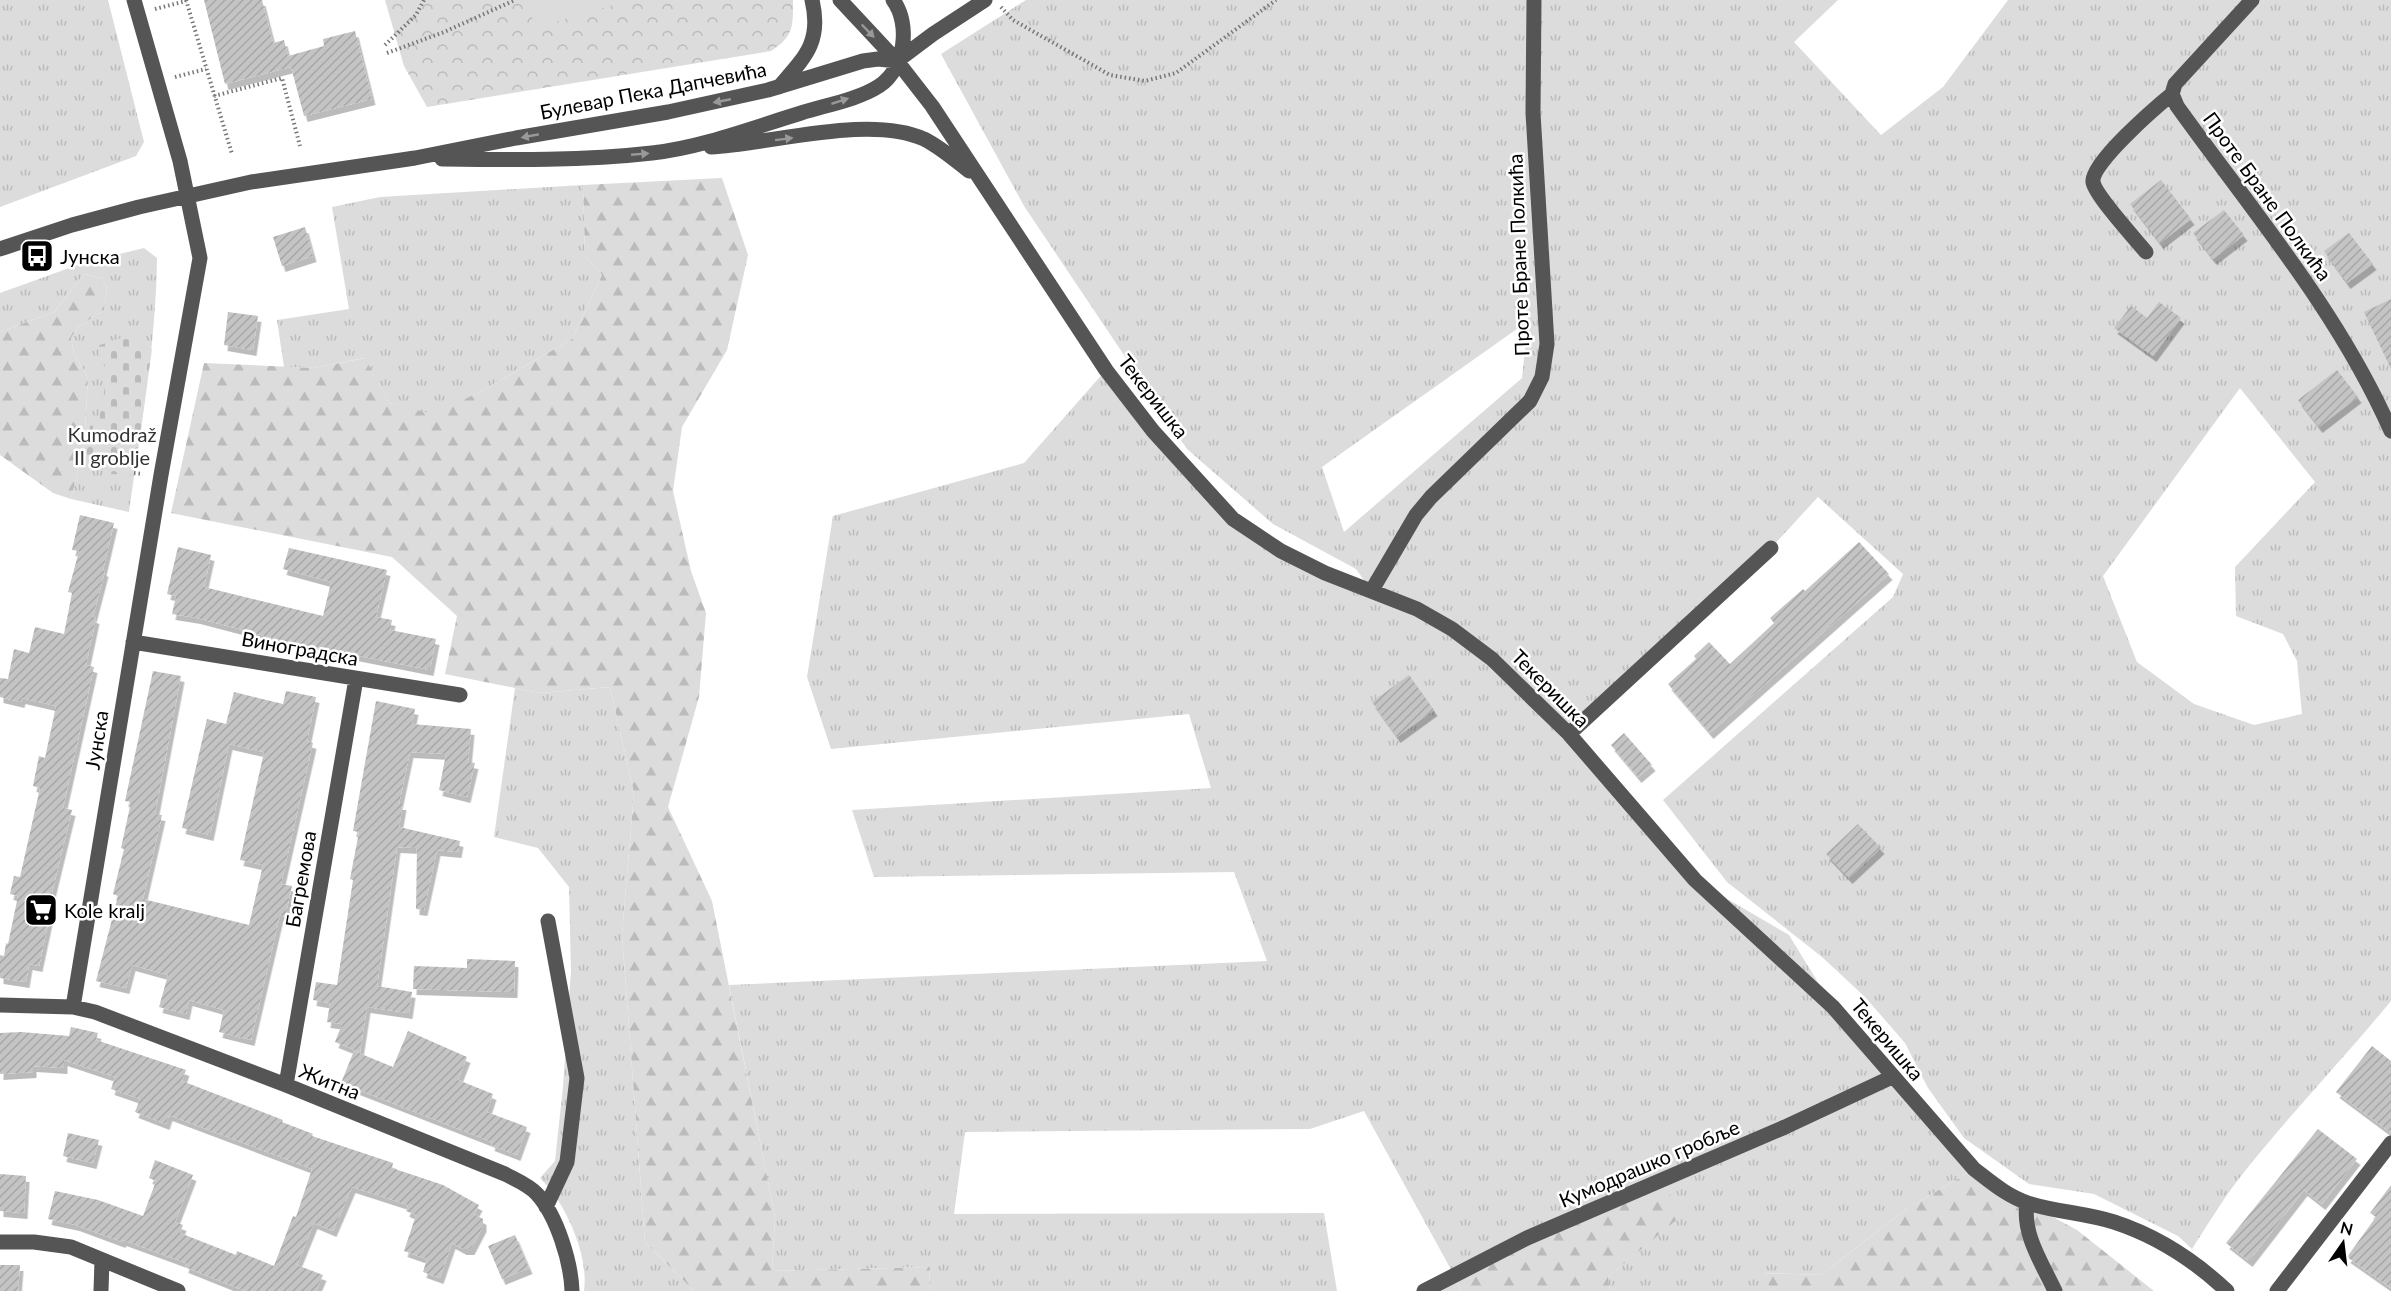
<svg xmlns="http://www.w3.org/2000/svg" width="2391" height="1291" viewBox="0 0 2391 1291" font-family="Lato,sans-serif">
<style>
.grass{fill:url(#grass-tufts);fill-rule:evenodd}
.forest{fill:url(#forest-firs)}
.cemetery{fill:url(#cemetery-stones)}
.park{fill:url(#park-crowns)}
.pitch{fill:#dcdcdc}
.building{fill:url(#building-hatch);filter:url(#shadow)}
.lines{fill:none;stroke-linecap:round;stroke-linejoin:round}
.path{stroke:#777;stroke-width:4;stroke-dasharray:1.5 3;stroke-linecap:butt}
.minor{stroke:#555;stroke-width:15}
.oneway{fill:#999}
.labels{text-anchor:middle;dominant-baseline:central;stroke-width:5;stroke-linejoin:round;paint-order:stroke}
.street-label{font-size:20px;fill:#000;stroke:#fff}
.poi-label{font-size:20px;fill:#000;stroke:#fff;text-anchor:start}
.park-label{font-size:20px;fill:#333;stroke:#fff}
</style>
<defs>
<pattern id="grass-tufts" width="24" height="20" patternUnits="userSpaceOnUse" patternTransform="scale(1.5)"><rect width="24" height="20" fill="#dcdcdc"/><path d="M3 7l-1-3M5 7V3M7 7l1-3M15 17l-1-3M17 17v-4M19 17l1-3" fill="none" stroke="#bbb"/></pattern>
<pattern id="forest-firs" width="22" height="20" patternUnits="userSpaceOnUse" patternTransform="scale(1.5)"><rect width="22" height="20" fill="#dcdcdc"/><path d="M5 1l3.5 6h-7zM16 11l3.5 6h-7z" fill="#bbb"/></pattern>
<pattern id="cemetery-stones" width="16" height="16" patternUnits="userSpaceOnUse" patternTransform="scale(1.5)"><rect width="16" height="16" fill="#dcdcdc"/><path d="M2 7V4a2 2 0 0 1 4 0v3zM10 15v-3a2 2 0 0 1 4 0v3z" fill="#bbb"/></pattern>
<pattern id="park-crowns" width="20" height="18" patternUnits="userSpaceOnUse" patternTransform="scale(1.5)"><rect width="20" height="18" fill="#dcdcdc"/><path d="M2 6a3 3 0 1 1 6 0M12 15a3 3 0 1 1 6 0" fill="none" stroke="#bbb"/></pattern>
<pattern id="building-hatch" width="6" height="6" patternUnits="userSpaceOnUse" patternTransform="scale(1.5)"><rect width="6" height="6" fill="#c4c4c4"/><path d="M-1 1l2-2M0 6l6-6M5 7l2-2" fill="none" stroke="#a7a7a7"/></pattern>
<filter id="shadow"><feDropShadow dx="3.5" dy="6" stdDeviation="0" flood-color="#0004"/></filter>
</defs>
<rect width="100%" height="100%" fill="#fff"/>
<path class="grass" d="M 0,0 L 108,0 L 144,142 L 136,156 L 0,207 Z
M 1026,0 L 1838,0 L 1794,42 L 1881,135 L 1943,87 L 2008,0 L 2391,0 L 2391,1001 C 2341,1062 2286,1118 2238,1180 C 2221,1202 2207,1226 2192,1249 L 2178,1236 L 2094,1194 L 2029,1184 L 1964,1138 L 1928,1088 L 1905,1043 L 1865,997 L 1822,957 L 1727,882 L 1663,800 L 1893,597 L 1903,574 L 1818,497 L 1771,548 L 1570,735 L 1695,880 L 1789,935 L 1833,1007 L 1974,1169 L 1905,1210 L 1821,1275 L 1762,1273 L 1772,1291 L 1610,1291 L 1608,1277 L 1685,1212 L 1454,1276 L 1461,1291 L 1431,1291 L 1454,1275 L 1364,1111 L 1310,1129 L 965,1132 L 954,1214 L 1324,1213 L 1337,1291 L 929,1291 L 930,1267 L 772,1271 L 775,1217 L 729,985 L 1267,961 L 1234,872 L 874,877 L 852,810 L 1211,788 L 1189,714 L 831,749 L 807,677 L 833,516 L 1024,463 L 1106,370 L 1233,519 L 1371,590 L 1356,569 L 1273,524 L 1187,449 L 1024,206 L 941,54 ZM 1528,321 L 1522,378 L 1344,532 L 1322,467 ZM 2240,388 L 2315,482 L 2235,567 L 2236,616 L 2283,634 L 2297,661 L 2302,714 L 2254,725 L 2194,704 L 2137,662 L 2103,576 Z
M 583,185 L 585,256 L 602,275 L 572,339 L 482,391 L 433,415 L 389,403 L 364,358 L 314,368 L 284,367 L 277,320 L 349,309 L 332,207 L 380,197 Z
M 144,248 L 157,258 C 156,343 141,427 129,512 L 71,499 L 84,445 L 88,378 L 74,354 L 71,338 L 78,327 L 104,310 L 107,288 L 101,278 L 84,274 L 54,312 L 0,332 L 0,293 L 83,263 Z
M 610,687 L 634,793 L 622,934 L 645,1242 L 694,1291 L 584,1291 C 588,1262 574,1226 558,1200 C 554,1192 546,1185 540,1178 L 555,1161 L 563,1087 L 571,971 L 569,887 L 538,848 L 494,837 L 515,688 L 540,693 Z"/>
<path class="forest" d="M 722,178 L 748,255 L 727,350 L 682,427 L 673,491 L 691,571 L 706,613 L 699,697 L 668,807 L 712,901 L 775,1217 L 772,1271 L 930,1267 L 929,1291 L 694,1291 L 645,1242 L 622,934 L 634,793 L 610,687 L 540,693 L 445,674 L 457,616 L 392,557 L 171,513 L 204,363 L 314,368 L 365,358 L 389,403 L 433,414 L 482,391 L 572,339 L 602,275 L 585,256 L 583,185 Z
M 84,274 L 101,278 L 107,288 L 104,310 L 78,327 L 71,338 L 74,354 L 88,378 L 84,445 L 71,499 L 53,493 L 0,455 L 0,332 L 54,312 Z
M 1974,1169 L 2027,1203 L 2077,1230 L 2154,1291 L 1772,1291 L 1761,1273 L 1821,1275 L 1905,1210 Z
M 1658,1182 L 1686,1212 L 1608,1277 L 1610,1291 L 1461,1291 L 1454,1276 Z"/>
<path class="cemetery" d="M 124,337 L 152,349 L 134,475 L 111,474 L 83,464 L 90,426 L 99,424 L 107,373 L 97,346 Z"/>
<path class="park" d="M 385,0 L 793,0 C 793,26 794,36 771,51 L 427,107 L 404,66 Z"/>
<path class="pitch" d="M 527,0 L 630,0 L 535,28 Z"/>
<path class="building" d="M 204,0 L 262,0 L 273,43 L 284,40 L 288,56 L 324,46 L 323,39 L 355,31 L 372,99 L 304,116 L 291,67 L 225,84 Z
M 2161,180 L 2191,219 L 2160,243 L 2130,204 Z
M 2224,210 L 2244,235 L 2213,259 L 2193,233 Z
M 305,227 L 313,256 L 282,266 L 273,237 Z
M 2349,233 L 2373,264 L 2347,283 L 2324,251 Z
M 2391,299 L 2391,369 L 2364,312 Z
M 2159,302 L 2181,318 L 2153,356 L 2114,328 L 2131,306 L 2147,318 Z
M 228,312 L 258,316 L 253,350 L 224,345 Z
M 2337,370 L 2358,397 L 2319,427 L 2298,400 Z
M 80,515 L 114,523 L 103,570 L 105,571 L 93,617 L 96,618 L 86,665 L 94,667 L 63,808 L 72,810 L 49,905 L 52,905 L 39,966 L 29,964 L 26,982 L 0,978 L 0,955 L 4,956 L 6,943 L 8,944 L 18,896 L 10,894 L 14,876 L 20,877 L 40,788 L 33,786 L 39,756 L 45,758 L 56,706 L 22,698 L 21,702 L 0,697 L 0,678 L 8,679 L 14,649 L 29,653 L 35,627 L 64,634 L 72,593 L 68,592 L 79,551 L 72,550 Z
M 1859,542 L 1889,574 L 1710,733 L 1668,684 L 1696,659 L 1694,656 L 1709,642 L 1730,664 L 1774,623 L 1770,618 L 1803,589 L 1805,591 Z
M 178,547 L 211,555 L 204,587 L 323,616 L 331,582 L 283,569 L 289,548 L 387,570 L 376,617 L 392,620 L 390,630 L 436,639 L 430,670 L 288,642 L 197,618 L 172,614 L 176,596 L 167,594 Z
M 153,671 L 181,676 L 155,814 L 162,815 L 143,899 L 249,925 L 263,865 L 240,860 L 264,752 L 229,744 L 210,835 L 182,828 L 207,719 L 226,724 L 234,692 L 283,704 L 286,691 L 316,697 L 307,741 L 313,743 L 281,884 L 292,886 L 285,917 L 280,915 L 251,1040 L 219,1032 L 224,1010 L 189,1000 L 186,1014 L 159,1007 L 168,975 L 132,965 L 126,988 L 96,981 L 118,896 L 113,894 L 124,849 L 121,848 L 131,802 L 125,801 Z
M 1409,675 L 1434,710 L 1397,737 L 1372,702 Z
M 376,701 L 415,709 L 412,724 L 471,729 L 468,762 L 475,763 L 467,797 L 439,790 L 446,754 L 410,752 L 399,804 L 403,804 L 399,827 L 460,841 L 458,852 L 437,850 L 424,910 L 416,909 L 417,848 L 397,847 L 377,986 L 412,992 L 409,1013 L 367,1007 L 360,1052 L 335,1042 L 342,1024 L 327,1022 L 330,1003 L 313,1000 L 316,982 L 337,985 L 353,880 L 350,879 L 359,832 L 353,831 Z
M 1624,733 L 1652,765 L 1638,777 L 1611,745 Z
M 1858,824 L 1881,848 L 1849,878 L 1826,854 Z
M 467,959 L 515,961 L 514,992 L 413,989 L 414,966 L 467,968 Z
M 71,1027 L 98,1033 L 96,1040 L 186,1070 L 182,1081 L 283,1120 L 282,1122 L 313,1134 L 312,1136 L 393,1163 L 392,1168 L 443,1185 L 479,1205 L 474,1214 L 483,1219 L 483,1226 L 471,1249 L 463,1249 L 452,1243 L 440,1278 L 423,1272 L 427,1259 L 404,1251 L 416,1215 L 406,1211 L 408,1205 L 352,1187 L 333,1231 L 314,1223 L 297,1265 L 323,1275 L 316,1291 L 245,1291 L 185,1267 L 186,1263 L 123,1240 L 122,1242 L 76,1225 L 48,1219 L 55,1191 L 98,1200 L 143,1216 L 156,1181 L 149,1178 L 155,1160 L 193,1175 L 175,1222 L 183,1225 L 180,1233 L 236,1255 L 237,1251 L 274,1266 L 293,1216 L 296,1217 L 312,1169 L 169,1115 L 166,1124 L 135,1112 L 140,1099 L 111,1089 L 115,1077 L 64,1060 L 64,1068 L 33,1066 L 33,1072 L 0,1074 L 0,1033 L 21,1032 L 69,1036 Z
M 408,1031 L 467,1057 L 458,1080 L 493,1094 L 487,1112 L 527,1127 L 517,1155 L 491,1145 L 492,1142 L 341,1083 L 354,1051 L 393,1067 Z
M 2372,1046 L 2391,1061 L 2391,1133 L 2336,1092 Z
M 2318,1129 L 2357,1159 L 2322,1204 L 2304,1190 L 2249,1261 L 2226,1243 Z
M 68,1133 L 99,1140 L 93,1163 L 63,1156 Z
M 0,1174 L 26,1176 L 24,1213 L 0,1211 Z
M 2391,1185 L 2391,1288 L 2347,1257 L 2376,1217 L 2370,1213 Z
M 515,1235 L 529,1268 L 502,1279 L 488,1246 Z
M 0,1265 L 20,1265 L 18,1291 L 0,1291 Z"/>
<g class="lines">
<path class="path" d="M 186,0 L 232,154
M 1001,7 L 1013,20 L 1110,75 L 1145,81 L 1176,73 L 1276,0
M 155,9 L 186,1
M 385,45 L 416,15 L 424,0
M 387,53 L 444,32 L 515,0
M 175,77 L 206,69
M 214,96 L 282,78 L 300,146
M 134,473 L 143,474"/>
<path class="minor" d="M 840,0 L 897,61 L 932,106 L 1106,370 L 1153,431 L 1233,519 L 1281,551 L 1325,573 L 1417,609 L 1452,629 L 1492,659 L 1569,734 L 1695,880 L 1833,1007 L 1974,1169 C 1991,1182 2007,1196 2028,1203 C 2056,1212 2086,1213 2114,1222 C 2157,1236 2194,1260 2227,1291
M 2252,0 L 2175,84 L 2172,94 L 2177,106 C 2253,212 2338,311 2391,431
M 897,61 L 933,34 L 985,0
M 779,87 C 805,57 822,42 812,0
M 711,147 C 771,144 869,114 924,139 C 940,147 954,159 969,171
M 442,159 C 513,160 582,161 652,153 C 703,147 752,128 801,113 C 826,105 857,100 879,86 C 905,69 911,24 893,0
M 0,249 L 72,225 L 139,207 L 251,182 L 415,158 L 516,138 L 668,112 L 768,90 L 863,61 L 878,59 L 897,61
M 2146,252 C 2136,240 2095,195 2093,182 C 2090,164 2156,107 2172,94
M 1372,590 L 1416,515 L 1431,497 L 1530,401 L 1542,377 L 1547,344 L 1533,113 L 1534,0
M 133,642 L 460,695
M 1569,734 L 1771,548
M 0,1005 L 73,1007 L 95,1012 L 286,1085 L 505,1174 C 516,1180 529,1185 537,1194 C 557,1216 571,1262 572,1291
M 73,1007 L 161,475 L 200,258 L 180,161 L 134,0
M 286,1085 L 356,679
M 2027,1203 C 2022,1234 2042,1263 2055,1291
M 546,1207 L 567,1162 L 577,1078 L 548,921
M 0,1242 L 34,1242 L 71,1247 L 178,1291
M 101,1291 L 102,1260
M 1424,1291 L 1527,1238 L 1785,1127 L 1892,1077
M 2277,1291 L 2391,1143"/>
</g>
<defs><path id="oneway-solid" d="M-6-.8H1V-3.2L6.5 0L1 3.2V.8H-6Z" transform="scale(1.5)"/></defs>
<g class="oneway">
<use href="#oneway-solid" transform="translate(868 31) rotate(46)"/>
<use href="#oneway-solid" transform="translate(722 101) rotate(169)"/>
<use href="#oneway-solid" transform="translate(840 101) rotate(-18)"/>
<use href="#oneway-solid" transform="translate(530 136) rotate(170)"/>
<use href="#oneway-solid" transform="translate(784 139) rotate(-7)"/>
<use href="#oneway-solid" transform="translate(640 154) rotate(-5)"/>
</g>
<defs>
<g id="bus-square" transform="scale(1.725)"><rect x="-9" y="-9" width="18" height="18" rx="4" fill="#000" stroke="#fff"/><path d="M-5-6H5V4H4V6H2V4H-2V6H-4V4H-5ZM-3.5-4V0h7V-4ZM-3.5 1.2v1.5H-2V1.2ZM2 1.2v1.5H3.5V1.2Z" fill="#fff"/></g>
<g id="supermarket-square" transform="scale(1.725)"><rect x="-9" y="-9" width="18" height="18" rx="4" fill="#000" stroke="#fff"/><path d="M-6-5.5h2.5l.6 2H6L4.5 2H-2.5L-4.4-4H-6ZM-1.5 3.2a1.3 1.3 0 1 0 .1 0ZM3 3.2a1.3 1.3 0 1 0 .1 0Z" fill="#fff"/></g>
</defs>
<g fill-rule="evenodd">
<use href="#bus-square" x="37" y="256"/>
<use href="#supermarket-square" x="41" y="910"/>
</g>
<g class="labels">
<g class="street-label">
<text transform="translate(653 90) rotate(-11)">Булевар Пека Дапчевића</text>
<text transform="translate(2268 196) rotate(54)">Проте Бране Полкића</text>
<text transform="translate(1518 255) rotate(-92)">Проте Бране Полкића</text>
<text transform="translate(1154 396) rotate(52)">Текеришка</text>
<text transform="translate(300 648) rotate(10)">Виноградска</text>
<text transform="translate(1551 688) rotate(45)">Текеришка</text>
<text transform="translate(96 740) rotate(-81)">Јунска</text>
<text transform="translate(300 879) rotate(-80)">Багремова</text>
<text transform="translate(1888 1039) rotate(50)">Текеришка</text>
<text transform="translate(330 1081) rotate(22)">Житна</text>
<text transform="translate(1649 1163) rotate(-23)">Кумодрашко гробље</text>
</g>
<g class="poi-label">
<text x="60" y="256">Јунска</text>
<text x="64" y="910">Kole kralj</text>
</g>
<g class="park-label">
<text x="112" y="434">Kumodraž<tspan x="112" dy="23">II groblje</tspan></text>
</g>
</g>
<g transform="translate(2343 1243) rotate(14)" stroke="#ffffff" stroke-width="4.5" paint-order="stroke">
<path d="M0-4.5L10 22L0 15L-10 22Z" fill="#000000"/>
<text y="-9" font-size="16" font-weight="bold" text-anchor="middle" fill="#000000">N</text>
</g>
</svg>
